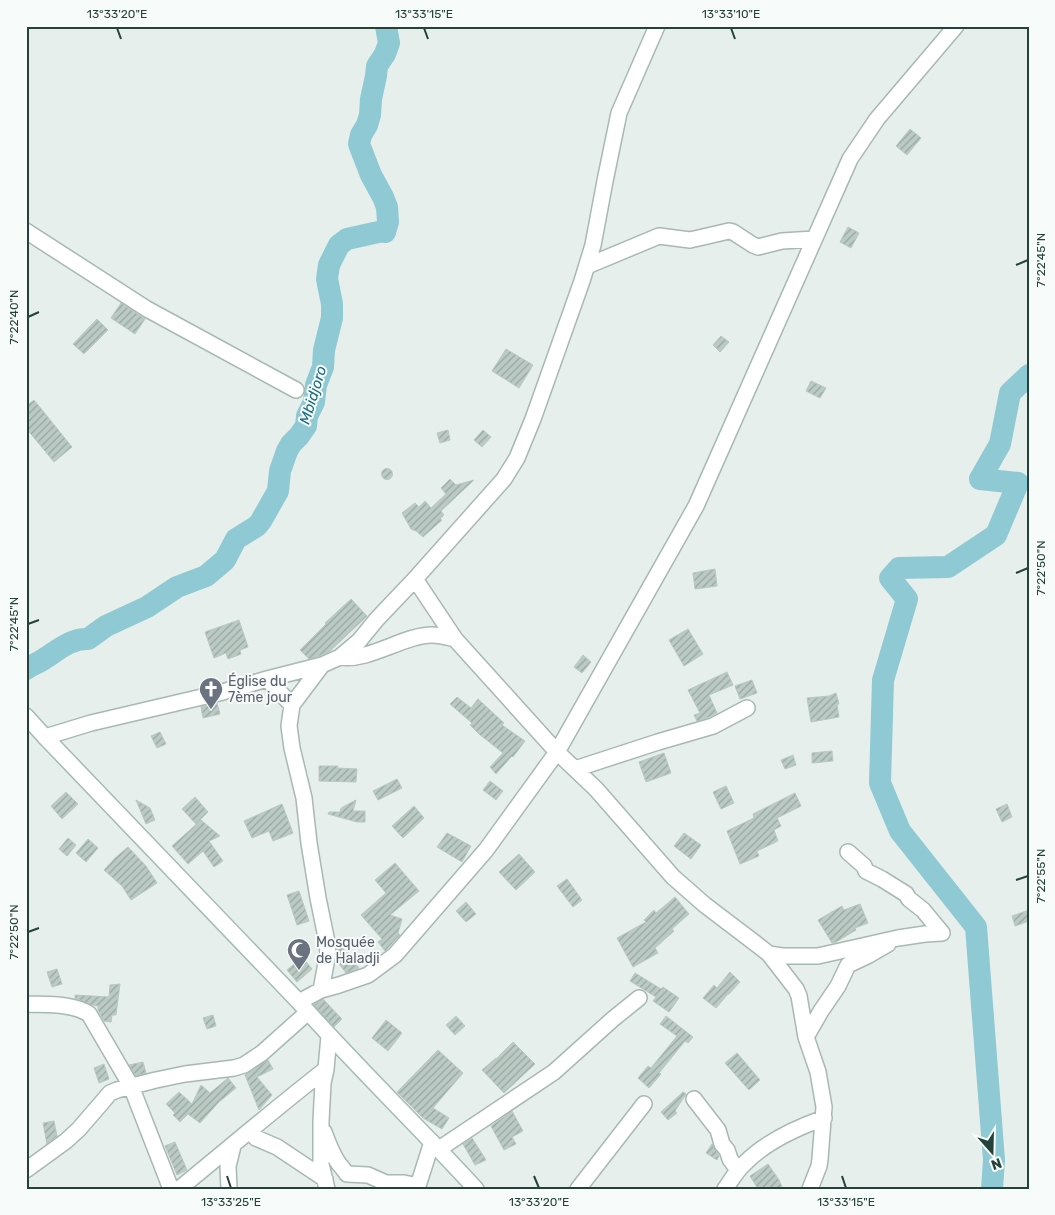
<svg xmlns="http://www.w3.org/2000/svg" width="1055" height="1215" viewBox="0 0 1055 1215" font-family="Rubik,sans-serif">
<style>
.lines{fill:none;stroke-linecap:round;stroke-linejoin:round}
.river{stroke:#8ec9d4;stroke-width:22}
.building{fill:url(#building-hatch);stroke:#b8c9c2}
.street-casing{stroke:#a8b8b2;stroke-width:18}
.secondary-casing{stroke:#a4bbb3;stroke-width:18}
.street{stroke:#fff;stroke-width:15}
.secondary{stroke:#fff;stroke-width:15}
.ticks{fill:none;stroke:#24423a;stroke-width:2}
.labels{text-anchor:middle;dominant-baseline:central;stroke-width:4;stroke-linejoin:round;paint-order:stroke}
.worship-label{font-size:14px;fill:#5b616d;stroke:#f7fbf9;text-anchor:start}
.water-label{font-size:15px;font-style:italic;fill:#1c6f80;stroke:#f7fbf9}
.neatline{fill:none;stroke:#24423a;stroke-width:2}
.ticks-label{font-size:12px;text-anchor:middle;fill:#24423a}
</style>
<defs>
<pattern id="building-hatch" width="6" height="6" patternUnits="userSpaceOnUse" patternTransform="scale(1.25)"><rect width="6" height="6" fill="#bbcac4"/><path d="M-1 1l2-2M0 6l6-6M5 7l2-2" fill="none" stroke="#98a6a0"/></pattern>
</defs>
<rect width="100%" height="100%" fill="#e6efeb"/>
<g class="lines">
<path class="river" d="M 26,669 C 32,665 38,663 44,659 C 57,651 71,638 88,639 L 106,626 L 147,607 L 177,587 L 206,576 L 225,560 L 236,539 L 257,526 L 261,521 L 278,491 L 280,471 L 287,451 L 291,444 L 299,436 L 306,426 L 307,416 L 314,402 L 316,385 L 323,367 L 324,350 L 332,318 L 332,304 L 327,279 L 329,265 L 339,245 L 347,239 L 383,231 L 385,232 L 388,222 L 387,207 L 383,197 L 371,175 L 359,144 L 361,135 L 367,125 L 370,115 L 371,99 L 376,76 L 377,66 L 385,54 L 389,43 L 386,26
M 992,1189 L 994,1160 L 976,927 L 900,831 L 880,783 L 883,680 L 907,599 L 890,578 L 899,568 L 948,567 L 996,535 L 1018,483 L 980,479 L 1000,444 L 1010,393 L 1029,375"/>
</g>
<path class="building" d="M 910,129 L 921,138 L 907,155 L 896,146 Z
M 848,227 L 859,233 L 851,248 L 840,242 Z
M 121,303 L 145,319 L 135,334 L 111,318 Z
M 97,319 L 108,330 L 84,354 L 73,344 Z
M 721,336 L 729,342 L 720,352 L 713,345 Z
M 506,349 L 533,365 L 519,388 L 492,371 Z
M 811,381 L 826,388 L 820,398 L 806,391 Z
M 34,400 L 72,447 L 54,462 L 26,428 L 26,406 Z
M 448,430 L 450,440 L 440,443 L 437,433 Z
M 483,430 L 491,437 L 482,447 L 474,440 Z
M381.5 474a5.5 5.5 0 1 1 11 0a5.5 5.5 0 1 1-11 0Z
M 450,479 L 456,485 L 474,480 L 441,511 L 444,515 L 440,519 L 442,520 L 423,537 L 416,531 L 411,529 L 402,513 L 415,503 L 419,507 L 425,501 L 431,508 L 446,494 L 441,488 Z
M 715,569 L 717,586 L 695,589 L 693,573 Z
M 351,599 L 367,616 L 330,651 L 319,656 L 309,659 L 300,650 L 326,624 L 325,623 Z
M 239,620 L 248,647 L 240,650 L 241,654 L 228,659 L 226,653 L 214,658 L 205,632 Z
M 688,629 L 703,654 L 684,666 L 669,640 Z
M 583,655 L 591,662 L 582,673 L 574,667 Z
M 727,672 L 733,685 L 709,695 L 717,713 L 709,717 L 697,721 L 694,715 L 700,713 L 688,690 Z
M 752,680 L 757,693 L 740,699 L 735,686 Z
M 836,693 L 839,704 L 837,704 L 839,717 L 811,722 L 807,698 L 829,696 Z
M 457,697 L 471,708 L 478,699 L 504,723 L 502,725 L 525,741 L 513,757 L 512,756 L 496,774 L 490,767 L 503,753 L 479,734 L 470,725 L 472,723 L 450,704 Z
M 217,703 L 220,714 L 203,718 L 201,707 Z
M 160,732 L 166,744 L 157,748 L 151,736 Z
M 832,751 L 833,761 L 812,763 L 812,753 Z
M 664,753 L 671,773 L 646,782 L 639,762 Z
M 793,755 L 796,765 L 785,769 L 781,760 Z
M 319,766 L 338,766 L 337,768 L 357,769 L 356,782 L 319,781 Z
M 397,779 L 402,788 L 378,800 L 373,791 Z
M 490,781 L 503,791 L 496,800 L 483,790 Z
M 726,786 L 734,803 L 721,809 L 713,792 Z
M 66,792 L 78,804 L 62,819 L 51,806 Z
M 795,793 L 801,806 L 777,818 L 781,826 L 774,830 L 778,841 L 757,851 L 759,856 L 740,864 L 727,831 L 754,818 L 753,814 Z
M 195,797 L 208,812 L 196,824 L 182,809 Z
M 136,800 L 150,808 L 155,820 L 146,824 Z
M 356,800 L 353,811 L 365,811 L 365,822 L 357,822 L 328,814 L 329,812 L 340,812 L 341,808 Z
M 282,804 L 293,833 L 273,841 L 269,831 L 252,838 L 244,821 Z
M 1007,804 L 1012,817 L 1002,822 L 996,809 Z
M 414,806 L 424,818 L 403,838 L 392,826 Z
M 201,820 L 220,836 L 209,841 L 223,861 L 214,867 L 203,851 L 188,864 L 172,846 Z
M 447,833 L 471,846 L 462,862 L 437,847 Z
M 684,833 L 701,845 L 691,859 L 674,846 Z
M 68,838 L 76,845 L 67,856 L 59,849 Z
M 88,839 L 98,848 L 86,862 L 76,853 Z
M 128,847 L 146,866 L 157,883 L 131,900 L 122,886 L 104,870 L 115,858 Z
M 519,854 L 535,872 L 516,890 L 499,872 Z
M 395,863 L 419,891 L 390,915 L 402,919 L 398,933 L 400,935 L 385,951 L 378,942 L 382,939 L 361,915 L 386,893 L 375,880 Z
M 567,879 L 582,900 L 573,907 L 557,886 Z
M 299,891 L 309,921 L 297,925 L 287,895 Z
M 675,897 L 689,914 L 672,929 L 674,931 L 655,948 L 658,953 L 633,967 L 617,938 L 646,922 L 644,920 L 654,910 L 656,913 Z
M 466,902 L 476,914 L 466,922 L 456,911 Z
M 860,904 L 868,923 L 855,928 L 856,930 L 836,942 L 832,943 L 818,920 L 842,906 L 844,910 Z
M 1029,910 L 1029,921 L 1015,926 L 1012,916 Z
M 341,946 L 359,968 L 346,973 L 336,960 L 337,949 Z
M 302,957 L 312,969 L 297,982 L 287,970 Z
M 57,969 L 62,984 L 52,987 L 47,972 Z
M 730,972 L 740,982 L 729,994 L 728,994 L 716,1008 L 703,998 L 714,985 L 717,988 Z
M 635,973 L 661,989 L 663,987 L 679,998 L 669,1012 L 653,1001 L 656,997 L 630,981 Z
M 120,984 L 116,1015 L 112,1015 L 111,1022 L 104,1021 L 98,1010 L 98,1006 L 92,1005 L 75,998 L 75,995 L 109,997 L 110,985 Z
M 323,999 L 342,1019 L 334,1027 L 314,1005 Z
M 213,1015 L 216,1026 L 207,1029 L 203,1018 Z
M 456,1016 L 465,1026 L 455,1035 L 446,1025 Z
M 666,1016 L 693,1037 L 688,1043 L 685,1041 L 659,1073 L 661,1074 L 649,1088 L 638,1078 L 648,1066 L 651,1068 L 677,1036 L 660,1024 Z
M 386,1020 L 402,1033 L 388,1051 L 372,1038 Z
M 513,1042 L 535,1064 L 504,1093 L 482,1070 L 496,1058 L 496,1059 Z
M 438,1050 L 463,1073 L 433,1108 L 449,1118 L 442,1129 L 423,1118 L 397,1092 Z
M 737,1053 L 760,1080 L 749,1090 L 725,1063 Z
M 268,1060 L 273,1069 L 257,1077 L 272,1095 L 259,1110 L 245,1075 Z
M 143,1062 L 146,1073 L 136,1076 L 129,1065 Z
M 104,1064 L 109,1079 L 99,1083 L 94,1068 Z
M 228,1078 L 236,1088 L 219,1102 L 200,1123 L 188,1114 L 180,1122 L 173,1115 L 175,1113 L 166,1104 L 179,1092 L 192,1104 L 201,1085 L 210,1093 Z
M 683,1092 L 686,1094 L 675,1111 L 677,1113 L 668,1120 L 661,1112 Z
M 512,1111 L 523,1131 L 512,1137 L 516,1144 L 504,1150 L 491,1126 Z
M 54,1121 L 57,1136 L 47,1144 L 43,1123 Z
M 472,1138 L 486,1160 L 475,1165 L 463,1144 Z
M 175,1142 L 187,1170 L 177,1175 L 165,1146 Z
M 712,1144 L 719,1156 L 717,1160 L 706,1153 Z
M 768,1164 L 779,1180 L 783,1189 L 758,1189 L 750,1176 Z"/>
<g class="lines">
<g class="street-casing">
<path id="street" d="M 26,231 L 147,309 L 296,390
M 587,266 L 659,236 L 690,240 L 729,231 L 733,232 L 753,245 L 758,247 L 782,241 L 814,239
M 415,579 L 455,639 L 557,752 L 596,789 L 673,877 L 705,905 L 755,943 L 769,954 L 796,989 L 799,996 L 806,1037 L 818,1072 L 824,1107 L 820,1159 L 819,1166 L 810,1189
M 340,657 C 368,662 404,635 432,635 C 440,635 447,637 455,639
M 267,679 L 292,705
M 45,737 L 91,723 L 219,693 L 267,679 L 322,665 L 340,657 L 359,641 L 377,619 L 415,579 L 504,479 L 517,458 L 533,419 L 582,281 L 593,245 L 605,181 L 619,113 L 657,26
M 575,769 L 658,742 L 713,726 L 747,708
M 848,852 L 864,866 L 866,871 L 882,879 L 906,894 L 909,899 L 923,910 L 942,933
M 769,954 L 782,956 L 818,956 L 898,938 L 925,934 L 942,933
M 321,990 L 328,953 L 327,942 L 318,898 L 309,843 L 304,798 L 292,748 L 289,726 L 292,705 L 322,665
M 299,1002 L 321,990 L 339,985 L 368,975 L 395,955 L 486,850 L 557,752 L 696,506 L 850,159 L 877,119 L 956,26
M 26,1004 C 47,1005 72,1003 89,1014 L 131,1086 L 171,1189
M 806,1037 L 821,1011 L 838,986 L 848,965 L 869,955 L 888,944
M 694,1099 L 718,1130 L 722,1144 L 727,1150 L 730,1159 L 738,1170
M 250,1131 L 256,1138 L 277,1147 L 325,1179
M 324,1132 C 328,1143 332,1154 339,1164 C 342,1167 344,1170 347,1174 L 368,1175 L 386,1183 L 404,1183 L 418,1186
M 439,1149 L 554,1072 L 613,1019 L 639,998
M 26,1170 L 66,1141 L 79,1129 L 110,1093 L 117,1090 L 156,1080 L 185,1074 L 234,1068 L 244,1065 L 262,1053 L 308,1012
M 179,1189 C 228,1149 276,1108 326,1069
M 229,1189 L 228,1166 L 233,1146
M 327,1189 L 321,1164 L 321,1121 L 323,1083 L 326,1069 L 329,1036
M 417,1189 L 432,1142
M 578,1189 L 644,1104
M 725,1189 C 731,1181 736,1171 744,1164 C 765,1142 796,1128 824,1118"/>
</g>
<g class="secondary-casing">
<path id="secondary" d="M 26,716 L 45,737 L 299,1002 C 356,1066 418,1126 476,1189"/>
</g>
<use href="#street" class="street"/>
<use href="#secondary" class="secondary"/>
</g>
<path class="ticks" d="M 117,28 L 121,39M 424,28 L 428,39M 731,28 L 735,39M 1016,265 L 1028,260M 28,317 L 39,312M 1016,573 L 1028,568M 28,624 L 39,620M 1016,880 L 1028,876M 28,932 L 39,928M 227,1176 L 231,1188M 534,1176 L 539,1188M 842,1176 L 846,1188"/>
<defs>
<g id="church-pin" transform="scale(1.25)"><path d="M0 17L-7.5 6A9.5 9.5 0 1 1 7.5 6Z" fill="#6b7280" stroke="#f7fbf9"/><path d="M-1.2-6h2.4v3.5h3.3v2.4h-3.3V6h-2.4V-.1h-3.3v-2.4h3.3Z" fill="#fff"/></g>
<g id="mosque-pin" transform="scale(1.25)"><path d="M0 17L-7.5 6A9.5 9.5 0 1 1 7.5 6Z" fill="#6b7280" stroke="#f7fbf9"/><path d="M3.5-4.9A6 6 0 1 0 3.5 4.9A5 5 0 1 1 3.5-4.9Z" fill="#fff"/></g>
</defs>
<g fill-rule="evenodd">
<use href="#church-pin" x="211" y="689"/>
<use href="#mosque-pin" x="299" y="950"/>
</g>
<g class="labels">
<g class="worship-label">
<text x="228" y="681">Église du<tspan x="228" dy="16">7ème jour</tspan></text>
<text x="316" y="942">Mosquée<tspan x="316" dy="16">de Haladji</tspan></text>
</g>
<g class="water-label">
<text transform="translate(313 395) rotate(-73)">Mbidjoro</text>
</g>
</g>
<rect width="1055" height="1215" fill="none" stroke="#f7fbf9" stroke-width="55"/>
<g transform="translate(992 1152) rotate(160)" stroke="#f7fbf9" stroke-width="4" paint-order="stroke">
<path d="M0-4L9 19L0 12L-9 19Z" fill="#24423a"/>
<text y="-8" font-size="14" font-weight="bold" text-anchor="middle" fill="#24423a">N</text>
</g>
<rect x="28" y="28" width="1000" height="1160" class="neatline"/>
<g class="ticks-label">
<text x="117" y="18">13°33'20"E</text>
<text x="424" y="18">13°33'15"E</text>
<text x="731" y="18">13°33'10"E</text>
<text transform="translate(1041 260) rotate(-90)" y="4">7°22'45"N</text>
<text transform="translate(14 317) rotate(-90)" y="4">7°22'40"N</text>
<text transform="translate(1041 568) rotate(-90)" y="4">7°22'50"N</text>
<text transform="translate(14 624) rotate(-90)" y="4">7°22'45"N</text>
<text transform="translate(1041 876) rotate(-90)" y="4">7°22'55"N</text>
<text transform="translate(14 932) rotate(-90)" y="4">7°22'50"N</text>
<text x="231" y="1206">13°33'25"E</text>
<text x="539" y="1206">13°33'20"E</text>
<text x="846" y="1206">13°33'15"E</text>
</g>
</svg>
